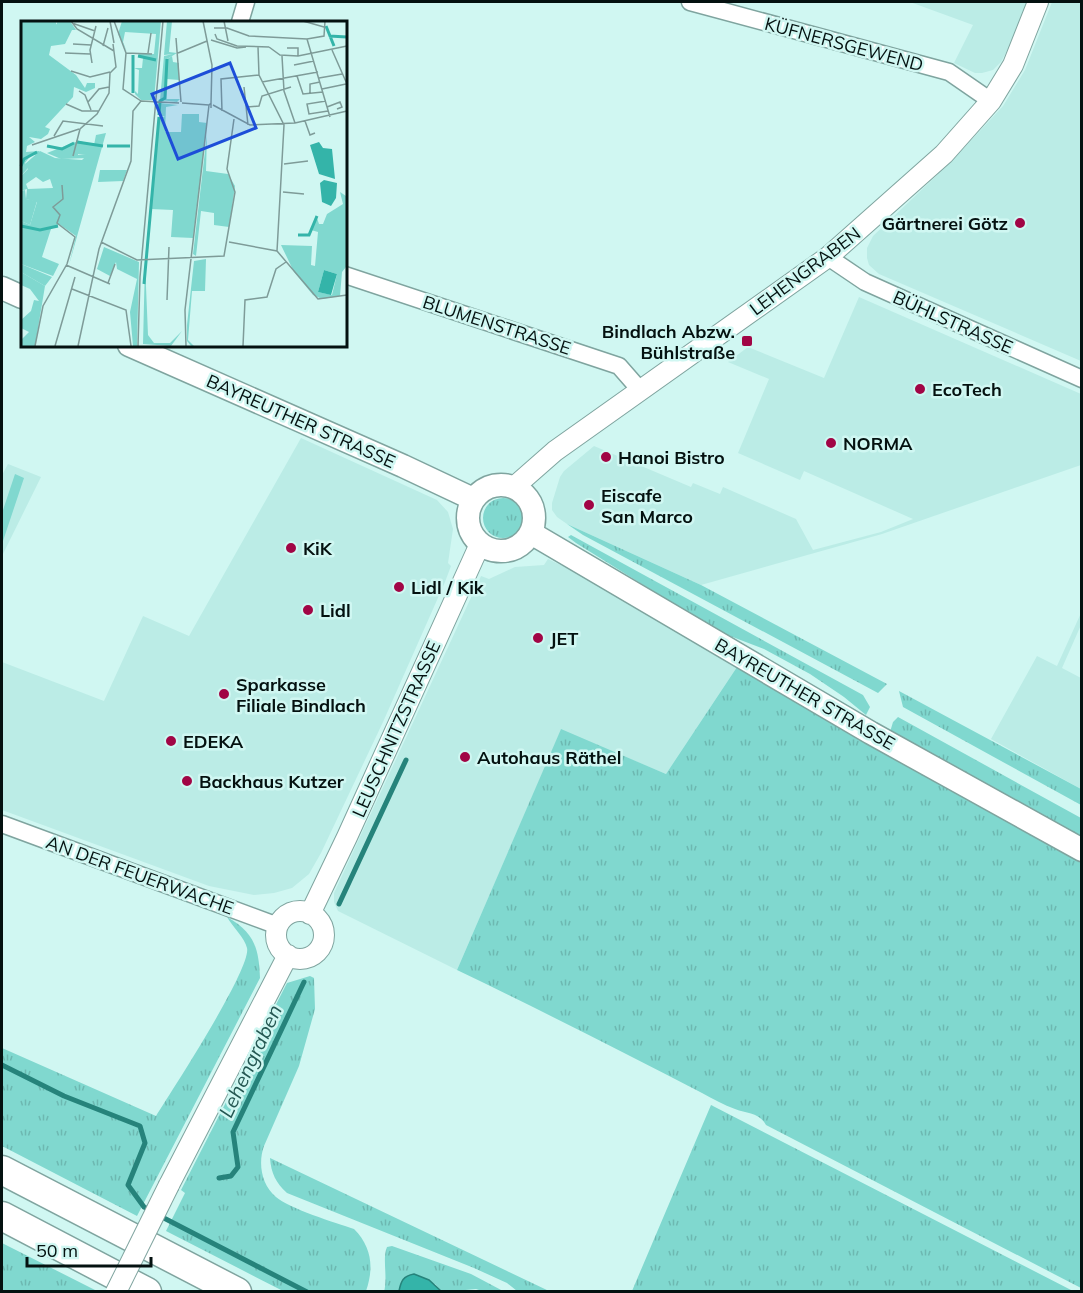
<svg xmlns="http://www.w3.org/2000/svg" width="1083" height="1293" viewBox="0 0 1083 1293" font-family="Mulish,sans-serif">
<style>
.built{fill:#bbece6}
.grass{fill:url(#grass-tufts)}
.garden{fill:#80d8cf}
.water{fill:#34b4a9;stroke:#26837b;stroke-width:1.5}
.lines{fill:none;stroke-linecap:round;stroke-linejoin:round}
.stream{stroke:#26837b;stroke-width:5}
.minor-casing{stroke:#7fa49f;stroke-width:19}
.tertiary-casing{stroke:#7fa49f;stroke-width:22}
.secondary-casing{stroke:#7fa49f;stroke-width:25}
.motorway-casing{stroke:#7fa49f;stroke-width:31}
.minor{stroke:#fff;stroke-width:16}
.tertiary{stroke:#fff;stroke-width:20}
.secondary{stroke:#fff;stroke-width:22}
.motorway{stroke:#fff;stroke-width:28}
.tertiary-bridge-casing{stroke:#7fa49f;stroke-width:22;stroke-linecap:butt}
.tertiary-bridge{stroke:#fff;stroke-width:20}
.poi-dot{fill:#a10545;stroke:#d0f7f2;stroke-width:2}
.labels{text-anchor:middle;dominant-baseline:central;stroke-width:5;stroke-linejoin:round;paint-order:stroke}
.street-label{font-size:18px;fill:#041110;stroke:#d0f7f2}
.poi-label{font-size:18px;font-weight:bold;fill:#041110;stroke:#d0f7f2;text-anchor:start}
.water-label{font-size:20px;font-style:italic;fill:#245752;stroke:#d0f7f2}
.inset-river{fill:none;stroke:#34b4a9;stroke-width:3}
.inset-road{fill:none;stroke:#7e9b98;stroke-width:1.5}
.view{fill:#1d4ed8;fill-opacity:0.15;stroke:#1d4ed8;stroke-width:3}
.inset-edge{fill:none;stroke:#041110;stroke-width:3}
</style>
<defs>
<pattern id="grass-tufts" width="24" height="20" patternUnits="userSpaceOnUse" patternTransform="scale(1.5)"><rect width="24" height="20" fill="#80d8cf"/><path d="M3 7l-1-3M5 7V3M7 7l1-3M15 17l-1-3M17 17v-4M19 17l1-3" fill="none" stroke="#6db8b1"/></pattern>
</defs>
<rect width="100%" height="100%" fill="#d0f7f2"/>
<path class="built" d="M 910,2 L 1027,2 L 1012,41 L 1001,62 L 993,70 L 982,73 L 975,73 L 954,63 L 973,25 Z
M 1052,2 L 1081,2 L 1081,361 L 879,274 L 869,265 L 867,258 L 867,248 L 873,236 L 952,161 L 1003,106 L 1025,70 Z
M 859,297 L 1081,394 L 1081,465 L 882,534 L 701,585 L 567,524 L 557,517 L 552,510 L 552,503 L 560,477 L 564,471 L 594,446 L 691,487 L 693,483 L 720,494 L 723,487 L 796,519 L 813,550 L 881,532 L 913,519 L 804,471 L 800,480 L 738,453 L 769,379 L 728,362 L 748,347 L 824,378 Z
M 301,438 L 437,500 L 448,512 L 453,529 L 448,563 L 451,566 L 445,582 L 383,722 L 321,853 L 309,874 L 292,888 L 274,893 L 254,895 L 209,886 L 2,810 L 2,662 L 104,701 L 143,616 L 189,636 Z
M 8,464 L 41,477 L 2,556 L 2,475 Z
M 548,559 L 569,569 L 737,667 L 666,774 L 561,730 L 457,970 L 338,911 L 334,902 L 334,893 L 481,576 L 489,579 L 515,567 L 544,565 Z
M 1081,613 L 1081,625 L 1062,668 L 1081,678 L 1081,789 L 991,739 L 1037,656 L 1057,666 Z"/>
<path class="grass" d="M483 518a20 20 0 1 1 40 0a20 20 0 1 1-40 0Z
M 567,524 L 701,585 L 887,684 L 878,693 L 583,535 Z
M 571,535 L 863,695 L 870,707 L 866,715 L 844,697 L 810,674 L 764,649 L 717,631 L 576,543 L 568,537 Z
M 737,667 L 869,743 L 1081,861 L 1081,1288 L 766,1125 C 759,1112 747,1114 735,1109 C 724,1105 713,1099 702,1093 C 621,1051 540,1010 457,970 L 561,729 L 666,774 Z
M 899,691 L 1081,789 L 1081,805 L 903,707 Z
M 898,717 L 1081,818 L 1081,838 L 890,732 L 893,722 Z
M 227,917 C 254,932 259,948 260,978 L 137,1216 L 2,1146 L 2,1048 L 156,1116 C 171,1092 252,968 247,948 C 245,938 232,926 227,917 Z
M 310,976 L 314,978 L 315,1009 L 299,1066 L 264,1146 C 258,1163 261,1184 276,1197 C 288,1208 336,1223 354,1229 C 372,1247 374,1268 366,1291 L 283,1291 L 166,1231 L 185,1193 L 181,1190 L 287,983 Z
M 711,1105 L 1073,1291 L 632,1291 Z
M 270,1158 L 549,1291 L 517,1291 L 507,1283 L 474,1268 L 287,1193 C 276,1183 271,1173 270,1158 Z
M 2,1243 L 97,1291 L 2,1291 Z
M 392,1246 L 471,1274 L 503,1291 L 482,1291 L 476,1289 L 455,1291 L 441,1291 L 435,1284 L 402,1280 L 399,1291 L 384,1292 C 388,1276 382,1259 387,1247 Z"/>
<path class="garden" d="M 15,474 L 24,478 L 2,544 L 2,513 Z"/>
<path class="water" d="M 414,1274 L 429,1280 L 441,1291 L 449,1291 L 399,1291 C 401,1281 403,1276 414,1274 Z"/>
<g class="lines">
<path class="stream" d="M 339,904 L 406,760
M 2,1065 L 64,1096 L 140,1126 L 145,1143 L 128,1185 L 144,1207 L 152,1211
M 219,1178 L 231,1176 L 238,1167 L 233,1132 L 304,982
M 160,1216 L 307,1292"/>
<g class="minor-casing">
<path id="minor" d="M 690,2 L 949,72 L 991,101
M 240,22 L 246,2
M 828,257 L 865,282 L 1082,379
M 345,275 L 619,366 L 640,390
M 2,824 L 278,926"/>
</g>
<g class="tertiary-casing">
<path id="tertiary" d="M 514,487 L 555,451 L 828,257 L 944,154 L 991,101 L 1013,65 L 1038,2
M276 935a24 24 0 1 1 48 0a24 24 0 1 1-48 0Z
M 310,914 L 347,837 L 480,544
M 169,1185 L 288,955"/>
</g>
<g class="secondary-casing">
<path id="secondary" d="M 2,288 L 22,297
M 129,345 L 403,466 L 473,499
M468 518a33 33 0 1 1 66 0a33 33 0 1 1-66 0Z
M 531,533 L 871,733 L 1082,850"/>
</g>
<g class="motorway-casing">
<path id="motorway" d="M 2,1170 L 237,1292
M 2,1216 L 147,1292"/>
</g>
<use href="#minor" class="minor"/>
<use href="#tertiary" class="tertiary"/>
<use href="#secondary" class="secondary"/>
<use href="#motorway" class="motorway"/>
<g class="tertiary-bridge-casing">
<path id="tertiary-bridge" d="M 116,1292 L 169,1185"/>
</g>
<use href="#tertiary-bridge" class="tertiary-bridge"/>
</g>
<g class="poi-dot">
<circle cx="1020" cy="223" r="6"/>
<rect x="741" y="335" width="12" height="12" rx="3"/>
<circle cx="920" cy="389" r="6"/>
<circle cx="831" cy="443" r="6"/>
<circle cx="606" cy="457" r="6"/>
<circle cx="589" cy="505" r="6"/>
<circle cx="291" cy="548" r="6"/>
<circle cx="399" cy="587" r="6"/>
<circle cx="308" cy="610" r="6"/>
<circle cx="538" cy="638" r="6"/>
<circle cx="224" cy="694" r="6"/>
<circle cx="171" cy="741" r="6"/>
<circle cx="465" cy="757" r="6"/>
<circle cx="187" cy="781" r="6"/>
</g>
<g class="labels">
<g class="street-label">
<text transform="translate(844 44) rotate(15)">KÜFNERSGEWEND</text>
<text transform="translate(805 271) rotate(-37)">LEHENGRABEN</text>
<text transform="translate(953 322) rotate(24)">BÜHLSTRASSE</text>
<text transform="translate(497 325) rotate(18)">BLUMENSTRASSE</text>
<text transform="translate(301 421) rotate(24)">BAYREUTHER STRASSE</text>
<text transform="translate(805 694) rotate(30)">BAYREUTHER STRASSE</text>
<text transform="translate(396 729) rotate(-66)">LEUSCHNITZSTRASSE</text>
<text transform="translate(140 875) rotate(20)">AN DER FEUERWACHE</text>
</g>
<g class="poi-label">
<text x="1008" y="223" text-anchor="end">Gärtnerei Götz</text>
<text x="735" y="331" text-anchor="end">Bindlach Abzw.<tspan x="735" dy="21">Bühlstraße</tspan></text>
<text x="932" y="389">EcoTech</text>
<text x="843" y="443">NORMA</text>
<text x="618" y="457">Hanoi Bistro</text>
<text x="601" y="495">Eiscafe<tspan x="601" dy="21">San Marco</tspan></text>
<text x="303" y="548">KiK</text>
<text x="411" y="587">Lidl / Kik</text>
<text x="320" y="610">Lidl</text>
<text x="550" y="638">JET</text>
<text x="236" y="684">Sparkasse<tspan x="236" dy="21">Filiale Bindlach</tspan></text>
<text x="183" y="741">EDEKA</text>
<text x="477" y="757">Autohaus Räthel</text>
<text x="199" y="781">Backhaus Kutzer</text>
</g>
<g class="water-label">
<text transform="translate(250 1061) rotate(-65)">Lehengraben</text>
</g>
</g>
<g transform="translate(21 21)">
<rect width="326" height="326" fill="#d0f7f2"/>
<path d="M 101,0 L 140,0 L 133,79 L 120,79 L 114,73 L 114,70 L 117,73 L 118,49 L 113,47 L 121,47 L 122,37 L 117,33 L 133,33 L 135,13 L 104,11 L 102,21 L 106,31 L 97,13 ZM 146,0 L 151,0 L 148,31 L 156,32 L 146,38 L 145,78 L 159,78 L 156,81 L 139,79 L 143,35 L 152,33 L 143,34 ZM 139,82 L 157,84 L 145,86 L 144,111 L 160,111 L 161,93 L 178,93 L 178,101 L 186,102 L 172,217 L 150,216 L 152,189 L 130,188 L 124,239 L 138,98 L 144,95 L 138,95 ZM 85,112 L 48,244 L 55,215 L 38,203 L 30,208 L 21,236 L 38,243 L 32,255 L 0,243 L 0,200 L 9,204 L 16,181 L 5,178 L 6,168 L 0,170 L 0,155 L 7,148 L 4,143 L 19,130 L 34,137 L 61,139 L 66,134 L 57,133 L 55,119 L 73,124 L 75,114 ZM 15,156 L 22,161 L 29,158 L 32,167 L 7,168 L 5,163 ZM 186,113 L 185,150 L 207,153 L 214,165 L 208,206 L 193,204 L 193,192 L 180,190 L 175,235 L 172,233 ZM 79,149 L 106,149 L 102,160 L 77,161 ZM 319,171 L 325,175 L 325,246 L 321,251 L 319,275 L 301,278 L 292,274 L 273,251 L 260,224 L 291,225 L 290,244 L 294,245 L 297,211 L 290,209 L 295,194 L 298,203 L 302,203 L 306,193 L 322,183 ZM 303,249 L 316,253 L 311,274 L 297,271 ZM 83,226 L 118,241 L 116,325 L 112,325 L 109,291 L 116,258 L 96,248 L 95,241 L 89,255 L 76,248 ZM 185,238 L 184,270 L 171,270 L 167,319 L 173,325 L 170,325 L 166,320 L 166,304 L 173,240 ZM 124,241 L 127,314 L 133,322 L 149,322 L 161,310 L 150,325 L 122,323 ZM 0,251 L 24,265 L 14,325 L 0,325 L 0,319 L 8,311 L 0,307 L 0,299 L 10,290 L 13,279 L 18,280 L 9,268 L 0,264 Z" fill="#80d8cf" fill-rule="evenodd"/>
<path d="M 35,0 L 49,0 L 55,9 L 51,9 L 44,23 L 30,25 L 28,34 L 55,54 L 64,67 L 66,62 L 74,62 L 74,67 L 65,71 L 53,66 L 52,76 L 24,106 L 29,108 L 27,113 L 20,118 L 8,116 L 14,121 L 6,125 L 5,131 L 18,130 L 19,134 L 10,134 L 4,142 L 7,147 L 0,155 L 0,10 L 36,3 Z" fill="#80d8cf"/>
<path d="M 0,0 L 35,0 L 35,8 L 0,11 ZM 151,35 L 152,41 L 158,42 L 158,59 L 146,58 L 146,38 ZM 54,121 L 58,122 L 57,134 L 66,133 L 66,137 L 40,138 L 26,132 ZM 4,169 L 5,178 L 16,180 L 9,204 L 0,200 L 0,170 ZM 0,243 L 31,256 L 24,265 L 0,251 Z" fill="#80d8cf"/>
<path d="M 298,121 L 302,127 L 311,128 L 314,158 L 298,153 L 289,124 ZM 303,159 L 316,162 L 315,177 L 310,185 L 301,181 L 299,162 ZM 303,249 L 316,253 L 310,274 L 297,271 Z" fill="#34b4a9"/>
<path class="inset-river" d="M 305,5 L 313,25M 308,15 L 326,16M 117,35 L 135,39M 112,72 L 112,34M 138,94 L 139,80 L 144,77 L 146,38M 56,121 L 82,125M 26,125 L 41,128 L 53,122M 86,125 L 109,125M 0,145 L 3,138 L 16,131M 0,205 L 19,209 L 37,205M 277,214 L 288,214 L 296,195M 123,263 L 138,96"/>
<path class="inset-road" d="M 50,0 L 56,8 L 93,30M 89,0 L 93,22M 93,0 L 105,32M 182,0 L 191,44 L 190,82M 203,0 L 207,20M 282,0 L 303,6M 51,2 L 74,10M 193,7 L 206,7 L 228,15 L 286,18 L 303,15 L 304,0M 194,13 L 196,18 L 216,25 L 248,26M 155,17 L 160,81M 286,18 L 309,96M 190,19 L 216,27 L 225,26M 52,23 L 70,24M 82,25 L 87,7M 237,26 L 238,54 L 263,104 L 256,230M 248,26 L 259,34 L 277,35 L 326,25M 266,27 L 277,27 L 277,35M 311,29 L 326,63M 44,32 L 69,33M 105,32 L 102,68 L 120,80M 105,32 L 131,33M 127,32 L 130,12M 157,32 L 186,20M 261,35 L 263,70 L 274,102M 71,42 L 69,29 L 75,5M 273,44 L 293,40M 50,50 L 69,56 L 89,51M 276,55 L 282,73 L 302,71M 298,57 L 321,53M 241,61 L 297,51M 223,66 L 227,104M 301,68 L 325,63M 58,70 L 64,74 L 70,89M 289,73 L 289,63 L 299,61M 120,80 L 158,82M 305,80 L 286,83 L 288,93 L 307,90M 67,81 L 78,68 L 88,66M 161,82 L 188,84M 45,83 L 61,90 L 78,90M 192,84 L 229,104 L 274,102 L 326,90M 226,86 L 238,85 L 241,75 L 270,66M 306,86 L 319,81 L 321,86 L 316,88M 201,90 L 200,58 L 238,54M 284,100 L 289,114 L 294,112M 33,115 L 42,100 L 82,105M 11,124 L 58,108M 52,135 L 59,108 L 76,93 L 88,72 L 89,52 L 95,46 L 92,23M 263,143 L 287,140M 262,171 L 283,173M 80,221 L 116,239 L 203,235 L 214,171 L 206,148 L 213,98M 208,221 L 256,230 L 297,278 L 326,274M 45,244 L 89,263M 87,262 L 94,243M 51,268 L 105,289 L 110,325M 146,279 L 148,226M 14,325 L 22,285 L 46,243 L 54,216 L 36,202 L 39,194 L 32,186 L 42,178 L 41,164M 34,325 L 54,256M 57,325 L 78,228 L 110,140 L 112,90 L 120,80M 117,325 L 119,256 L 142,0M 165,325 L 164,289 L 188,84 L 190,82 L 190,87M 222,325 L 224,279 L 246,276 L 255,248 L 265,241"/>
<path class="view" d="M 209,42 L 235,107 L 157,138 L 131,73 Z"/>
<rect width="326" height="326" class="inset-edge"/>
</g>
<rect width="1083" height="1293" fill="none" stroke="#041110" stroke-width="6"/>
<path d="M27 1257v9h124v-9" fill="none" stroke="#041110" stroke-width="3"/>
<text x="36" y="1257" font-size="18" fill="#041110" stroke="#d0f7f2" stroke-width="4.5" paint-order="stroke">50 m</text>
</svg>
